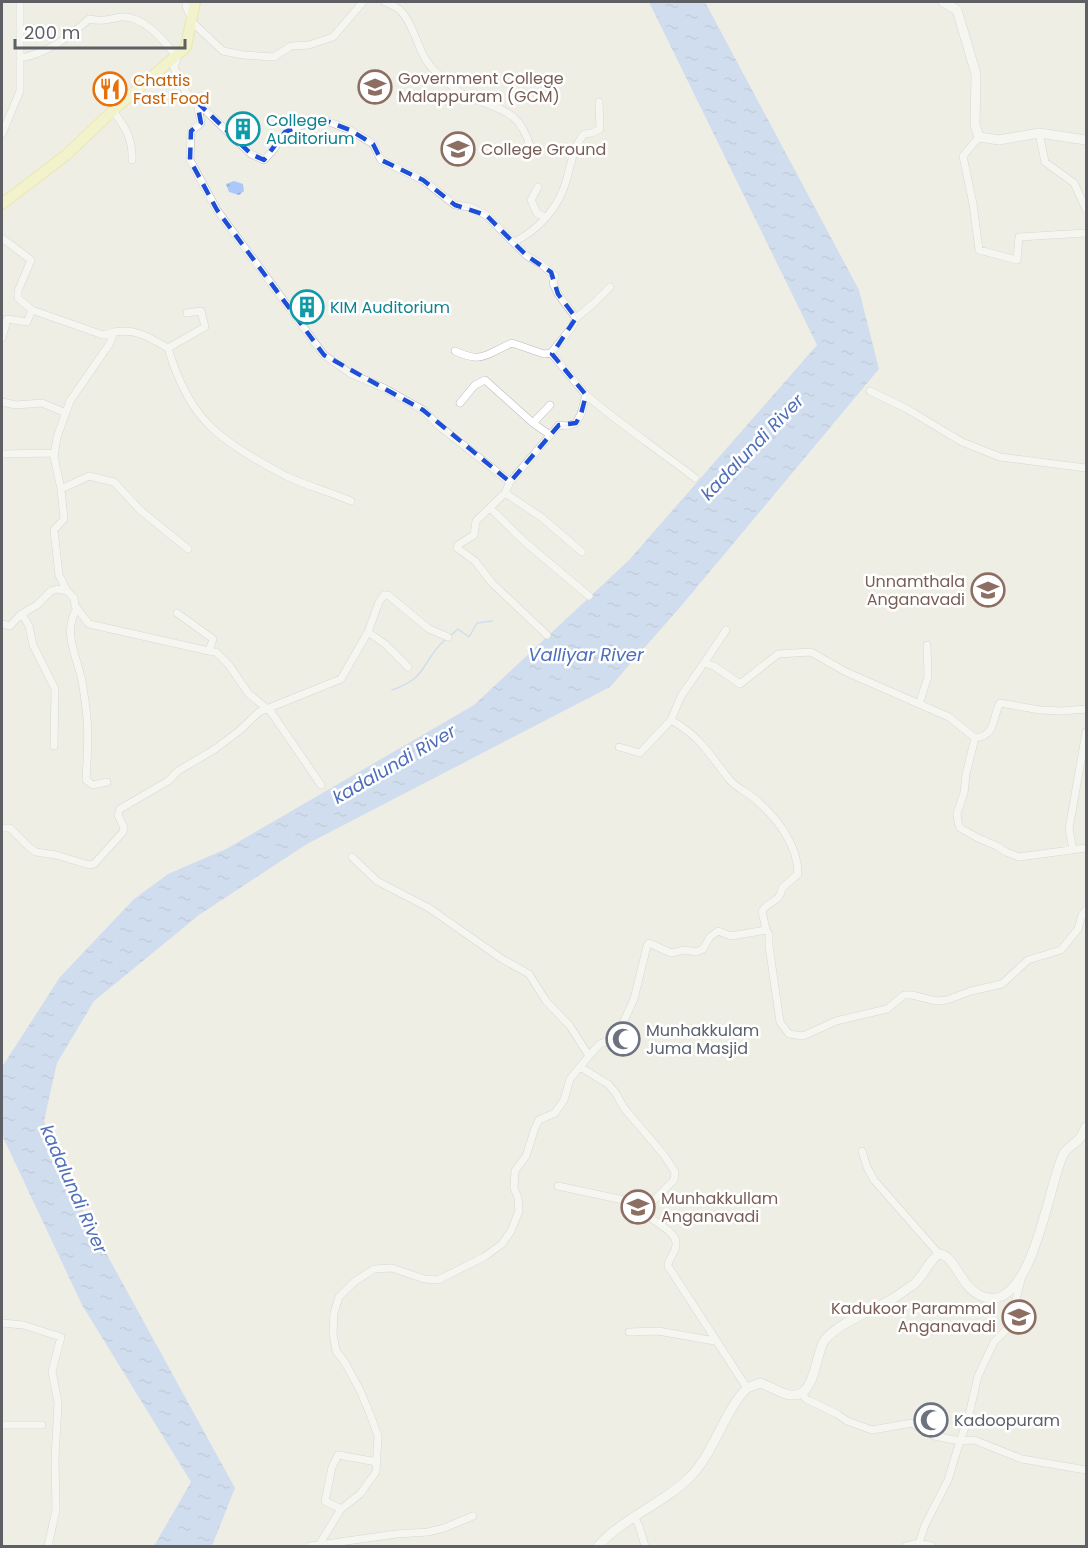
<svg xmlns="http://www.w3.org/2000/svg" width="1088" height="1548" viewBox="0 0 1088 1548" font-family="Poppins,sans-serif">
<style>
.water{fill:url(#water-ripples)}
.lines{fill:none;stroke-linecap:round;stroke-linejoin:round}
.stream{stroke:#acc8f8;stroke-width:1.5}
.street-casing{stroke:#babbc0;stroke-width:8}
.secondary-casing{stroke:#bbbcc2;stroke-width:10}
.primary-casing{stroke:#e6db67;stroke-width:12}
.street{stroke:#fff;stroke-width:7}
.secondary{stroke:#fff;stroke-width:9}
.primary{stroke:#f6f8b0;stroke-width:10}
.marked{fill:none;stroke:#1d4ed8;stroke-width:4.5;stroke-dasharray:12 8;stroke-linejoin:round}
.labels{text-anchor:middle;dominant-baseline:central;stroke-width:5;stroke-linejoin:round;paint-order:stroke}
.education-label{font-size:16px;fill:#785e54;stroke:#fff;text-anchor:start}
.food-label{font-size:16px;fill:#c56008;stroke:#fff;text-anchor:start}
.culture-label{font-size:16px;fill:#0d838f;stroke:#fff;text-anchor:start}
.worship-label{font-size:16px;fill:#5b616d;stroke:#fff;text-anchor:start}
.water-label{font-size:18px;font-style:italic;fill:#506fba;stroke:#fff}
</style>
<defs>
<pattern id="water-ripples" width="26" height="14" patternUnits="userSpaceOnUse" patternTransform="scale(1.5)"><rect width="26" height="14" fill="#acc8f8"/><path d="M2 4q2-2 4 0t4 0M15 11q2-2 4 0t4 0" fill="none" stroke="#8fa6cc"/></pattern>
</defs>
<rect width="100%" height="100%" fill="#eeeee5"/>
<path class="water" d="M 649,2 L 705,2 L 859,290 L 879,369 L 682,605 L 610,687 L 307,844 L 199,915 L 94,1001 L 57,1063 L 44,1121 L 83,1211 L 235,1488 L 212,1546 L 154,1546 L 191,1482 L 82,1305 L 2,1135 L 2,1067 L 60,977 L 134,899 L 168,874 L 226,849 L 474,705 L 629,560 L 817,345 Z
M 234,181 L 243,184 L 244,191 L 239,195 L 229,192 L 226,184 Z"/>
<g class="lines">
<path class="stream" d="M 450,636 L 458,629 L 469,637 L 477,623 L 492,621
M 392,690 C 430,677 421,660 446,639"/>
<g class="street-casing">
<path id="street" d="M 186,2 L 186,6 L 191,18
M 385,2 C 390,4 397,7 401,11 C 418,30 416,55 438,74 C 446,81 454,89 463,94 C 498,111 519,106 531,149
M 191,21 L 223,51 L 243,55 L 274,57 L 291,46 L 309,45 L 333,37 L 363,2
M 21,58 C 48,53 69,37 89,19 C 101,22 109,19 121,17 C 144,15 164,41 177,57 L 174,68 L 185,91 L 251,154 L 264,160 L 274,149 L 285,132 L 302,125 L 324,120 L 350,130 L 373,144 L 381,160 L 423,180 L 455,205 L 470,207 L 486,215 L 527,256 L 541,264 L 555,276 L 553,283 L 558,294 L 576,318 L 572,327 L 551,353 L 586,395 L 581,414 L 576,423 L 567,426 L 559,425 L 510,482 L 505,493 L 476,521 L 474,535 L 458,545 L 457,548 L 475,561 L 492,583 L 547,635
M 197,102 L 201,123 L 191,131 L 190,160 L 217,210 L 324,355 L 351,374 L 384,388 L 423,410 L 439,426 L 510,482
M 113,111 C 125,126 133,140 132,160
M 1039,133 L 1045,162 L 1074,183 L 1086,209
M 2,134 L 20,91 L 20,2
M 979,137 L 963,156 L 973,204 L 979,250 L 1017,260 L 1019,237 L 1086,233
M 538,187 L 531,200 L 537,213 L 545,217
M 2,238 L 31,260 L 18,291 L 18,298 L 32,310 L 27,322 L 7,319 L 2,338
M 514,242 C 540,229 560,206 567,178 C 571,163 574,146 584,134 L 592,133 L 600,129 L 599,102
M 32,310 L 103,335 L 114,332
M 576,318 L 593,304 L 610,287
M 168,348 L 205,327 L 201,311 L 187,313
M 455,351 C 482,364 486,354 512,343 L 544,354 L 551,353
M 870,391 L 907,409 L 962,442 L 1000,457 L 1086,468
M 586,395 C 621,425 659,450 695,478
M 2,402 L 16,405 L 42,403 L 66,413
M 460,403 L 475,385 L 485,380 L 533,423 L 550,435
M 533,423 L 550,405
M 2,454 L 54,453
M 61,489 L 89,476 L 114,482 L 140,510 L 188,549
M 505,493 L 541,517 L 582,552
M 490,508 L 527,544 L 589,596
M 67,591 L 59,575 L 54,530 L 64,519 L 61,489 L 54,457 L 57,437 L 70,401 L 110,343 L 114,332 C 136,328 150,338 168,348 C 176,375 189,405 209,425 C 228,444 263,464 286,476 C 307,486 330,492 351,501
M 77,608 C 62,633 77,656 82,681 C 84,693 86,706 87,718 C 89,738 87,760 86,780 L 93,785 L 107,782
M 177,613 L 213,639 L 209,651 L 216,652 L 229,665 L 248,693 L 271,712 L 321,785
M 22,614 L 29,626 L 33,645 L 55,689 L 54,746
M 2,624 L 10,626 L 20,615 L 37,605 L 51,591 L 58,589 L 67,591 L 74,598 L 75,606 L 89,624 L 209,651
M 368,632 L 385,644 L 408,667
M 704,663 L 726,630
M 919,704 L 928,677 L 927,645
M 671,720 L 681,696 L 704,663 L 714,666 L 740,684 L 778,654 L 811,652 L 846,672 L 949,717 L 975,738 C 996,736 992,718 1000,703 L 1040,710 L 1062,711 L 1086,709
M 975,738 L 966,774 L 964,793 L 957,813 L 958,822 L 960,828 L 978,838 L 997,846 L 1006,852 L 1019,857 L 1086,848
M 2,828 L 10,828 L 30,848 L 36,852 L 56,855 L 89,865 L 94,864 L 123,832 L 124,828 L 118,815 L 120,809 L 168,781 L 178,771 L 215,749 L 239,731 L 259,712 L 341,679 L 368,632 L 379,602 L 384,595 L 388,595 L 429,629 L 448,637
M 1073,850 L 1069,829 L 1086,732
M 352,857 L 377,881 L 429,908 L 502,959 L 529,974 L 546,1001 L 570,1026 L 589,1056
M 766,930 L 769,934 L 769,946 L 780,1022 L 789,1034 L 803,1036 L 836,1021 L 887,1009 L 904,995 L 912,995 L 936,1001 L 947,1000 L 971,991 L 1002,984 L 1028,960 L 1061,950 L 1078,929 L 1082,915 L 1086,910
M 580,1067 L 608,1084 L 615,1092 L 624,1108 L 664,1155 L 675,1172 L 674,1180 L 650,1204 L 646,1211 C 652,1224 675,1229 676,1243 C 677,1252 668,1258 668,1266 L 747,1388
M 862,1151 L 867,1167 L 874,1180 L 939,1254
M 558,1186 L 628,1201 L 639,1200 L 650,1204
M 1021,1280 L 1009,1327 L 994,1342 L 978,1376 L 968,1419 L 960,1441 L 974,1440 L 1022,1459 L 1086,1470
M 2,1323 L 23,1325 L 61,1337 L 52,1371 L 58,1403 L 55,1459 L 56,1510 L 48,1546
M 629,1332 L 658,1331 L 715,1341
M 802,1393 L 806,1399 L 837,1414 L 847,1421 L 872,1430 L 912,1423 L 934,1436 L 960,1441 L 948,1480 L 925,1525 L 919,1543
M 2,1425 L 42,1425
M 341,1509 L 325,1501 L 332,1467 L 338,1455 L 377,1462
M 634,1516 L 639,1526 L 645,1546
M 319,1545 L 396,1534 L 428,1532 L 444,1528 L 473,1516
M 310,1546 L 319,1545 L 341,1509 L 360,1494 L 376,1472 L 377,1453 L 378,1436 L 370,1414 L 360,1390 L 344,1361 L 336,1351 L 333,1333 L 334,1313 L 339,1297 L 354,1282 L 374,1269 L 392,1268 L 424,1279 L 438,1280 L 484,1257 L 502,1244 L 511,1231 L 519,1211 L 518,1198 L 514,1188 L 515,1171 L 526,1156 L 535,1128 L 539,1120 L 555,1113 L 564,1100 L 570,1079 L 594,1050 L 600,1044 L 610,1040 L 624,1021 L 634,999 L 647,946 L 649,943 L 671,953 L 685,950 L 696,952 L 703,949 L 710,937 L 718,931 L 731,936 L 766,930 L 762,911 C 768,901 781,902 782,888 L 798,874 C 798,844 776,817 755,799 C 747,792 735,787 729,779 C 708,753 702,738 671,720 L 640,753 L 619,747
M 906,1546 L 919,1543 L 932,1546"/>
</g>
<g class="secondary-casing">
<path id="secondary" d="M 943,2 L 957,10 L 976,74 L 975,125 L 979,137 L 999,140 L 1039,133 L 1086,140
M 598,1546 C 624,1517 663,1504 690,1477 C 714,1453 723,1413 747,1388 L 760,1383 C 772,1386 787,1399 799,1394 C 815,1389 816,1354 824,1341 C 836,1324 872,1311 890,1300 C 898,1296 905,1290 913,1285 C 924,1276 928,1261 939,1254 C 958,1256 960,1293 988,1298 C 1033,1306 1049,1183 1063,1155 C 1066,1148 1074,1145 1079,1139 C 1082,1136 1084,1131 1086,1127"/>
</g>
<g class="primary-casing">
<path id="primary" d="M 2,204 L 66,155 L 118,106 L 186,47 L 195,2"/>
</g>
<use href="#street" class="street"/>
<use href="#secondary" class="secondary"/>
<use href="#primary" class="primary"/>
</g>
<path d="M0 0H1088V1548H0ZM 197,102 L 251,154 L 264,160 L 285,132 L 302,125 L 324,120 L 350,130 L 373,144 L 381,160 L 423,180 L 455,205 L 486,215 L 527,256 L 551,272 L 558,294 L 576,318 L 552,354 L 586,395 L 581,414 L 576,423 L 559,425 L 510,482 L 423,410 L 324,355 L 217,210 L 190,160 L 191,131 L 201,123 Z" fill="#eeeee5" fill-opacity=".55" fill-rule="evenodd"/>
<path class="marked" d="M 197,102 L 251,154 L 264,160 L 285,132 L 302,125 L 324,120 L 350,130 L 373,144 L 381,160 L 423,180 L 455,205 L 486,215 L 527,256 L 551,272 L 558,294 L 576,318 L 552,354 L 586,395 L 581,414 L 576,423 L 559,425 L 510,482 L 423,410 L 324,355 L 217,210 L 190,160 L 191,131 L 201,123 Z"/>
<defs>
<g id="university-ring" transform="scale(1.725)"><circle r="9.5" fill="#fff" stroke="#8d6e63" stroke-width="1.5"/><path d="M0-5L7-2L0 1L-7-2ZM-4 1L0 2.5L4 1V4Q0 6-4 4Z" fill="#8d6e63"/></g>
<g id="restaurant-ring" transform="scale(1.725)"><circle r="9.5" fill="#fff" stroke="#e8710a" stroke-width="1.5"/><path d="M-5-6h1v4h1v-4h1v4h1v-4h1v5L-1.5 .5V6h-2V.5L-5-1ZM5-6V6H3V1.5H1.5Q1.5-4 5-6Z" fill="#e8710a"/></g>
<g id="building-ring" transform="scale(1.725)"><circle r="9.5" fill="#fff" stroke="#0f9aa8" stroke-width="1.5"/><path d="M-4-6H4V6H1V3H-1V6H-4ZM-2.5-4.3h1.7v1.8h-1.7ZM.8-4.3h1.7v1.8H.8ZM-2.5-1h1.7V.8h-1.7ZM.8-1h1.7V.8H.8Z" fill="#0f9aa8"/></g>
<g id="school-ring" transform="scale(1.725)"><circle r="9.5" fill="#fff" stroke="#8d6e63" stroke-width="1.5"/><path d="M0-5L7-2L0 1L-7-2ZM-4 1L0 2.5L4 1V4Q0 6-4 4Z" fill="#8d6e63"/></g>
<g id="mosque-ring" transform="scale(1.725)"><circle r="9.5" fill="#fff" stroke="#6b7280" stroke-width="1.5"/><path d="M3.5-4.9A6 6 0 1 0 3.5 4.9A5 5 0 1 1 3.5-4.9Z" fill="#6b7280"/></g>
</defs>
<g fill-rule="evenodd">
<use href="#university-ring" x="375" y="87"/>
<use href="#restaurant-ring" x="110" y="89"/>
<use href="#building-ring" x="243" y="129"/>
<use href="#university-ring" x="458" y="149"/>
<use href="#building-ring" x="307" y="307"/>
<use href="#school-ring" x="988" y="590"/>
<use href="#mosque-ring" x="623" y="1039"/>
<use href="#school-ring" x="638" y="1207"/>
<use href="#school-ring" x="1019" y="1317"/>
<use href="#mosque-ring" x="931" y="1420"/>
</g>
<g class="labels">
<g class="education-label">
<text x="398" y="78">Government College<tspan x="398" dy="18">Malappuram (GCM)</tspan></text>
<text x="481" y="149">College Ground</text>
<text x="965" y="581" text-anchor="end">Unnamthala<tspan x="965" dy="18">Anganavadi</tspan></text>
<text x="661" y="1198">Munhakkullam<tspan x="661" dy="18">Anganavadi</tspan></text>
<text x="996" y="1308" text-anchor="end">Kadukoor Parammal<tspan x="996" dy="18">Anganavadi</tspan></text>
</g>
<g class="food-label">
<text x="133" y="80">Chattis<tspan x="133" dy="18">Fast Food</tspan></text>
</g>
<g class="culture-label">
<text x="266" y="120">College<tspan x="266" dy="18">Auditorium</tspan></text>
<text x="330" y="307">KIM Auditorium</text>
</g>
<g class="worship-label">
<text x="646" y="1030">Munhakkulam<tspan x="646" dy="18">Juma Masjid</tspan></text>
<text x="954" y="1420">Kadoopuram</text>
</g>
<g class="water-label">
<text transform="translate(752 447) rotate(-46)">kadalundi River</text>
<text x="586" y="654">Valliyar River</text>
<text transform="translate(394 764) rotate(-30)">kadalundi River</text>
<text transform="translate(74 1189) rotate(66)">kadalundi River</text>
</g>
</g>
<rect width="1088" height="1548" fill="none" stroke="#5d5f64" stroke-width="6"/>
<path d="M15 39v9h170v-9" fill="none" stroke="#5d5f64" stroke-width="3"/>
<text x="24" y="39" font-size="18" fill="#5d5f64" stroke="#ffffff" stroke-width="4.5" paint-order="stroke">200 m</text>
</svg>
